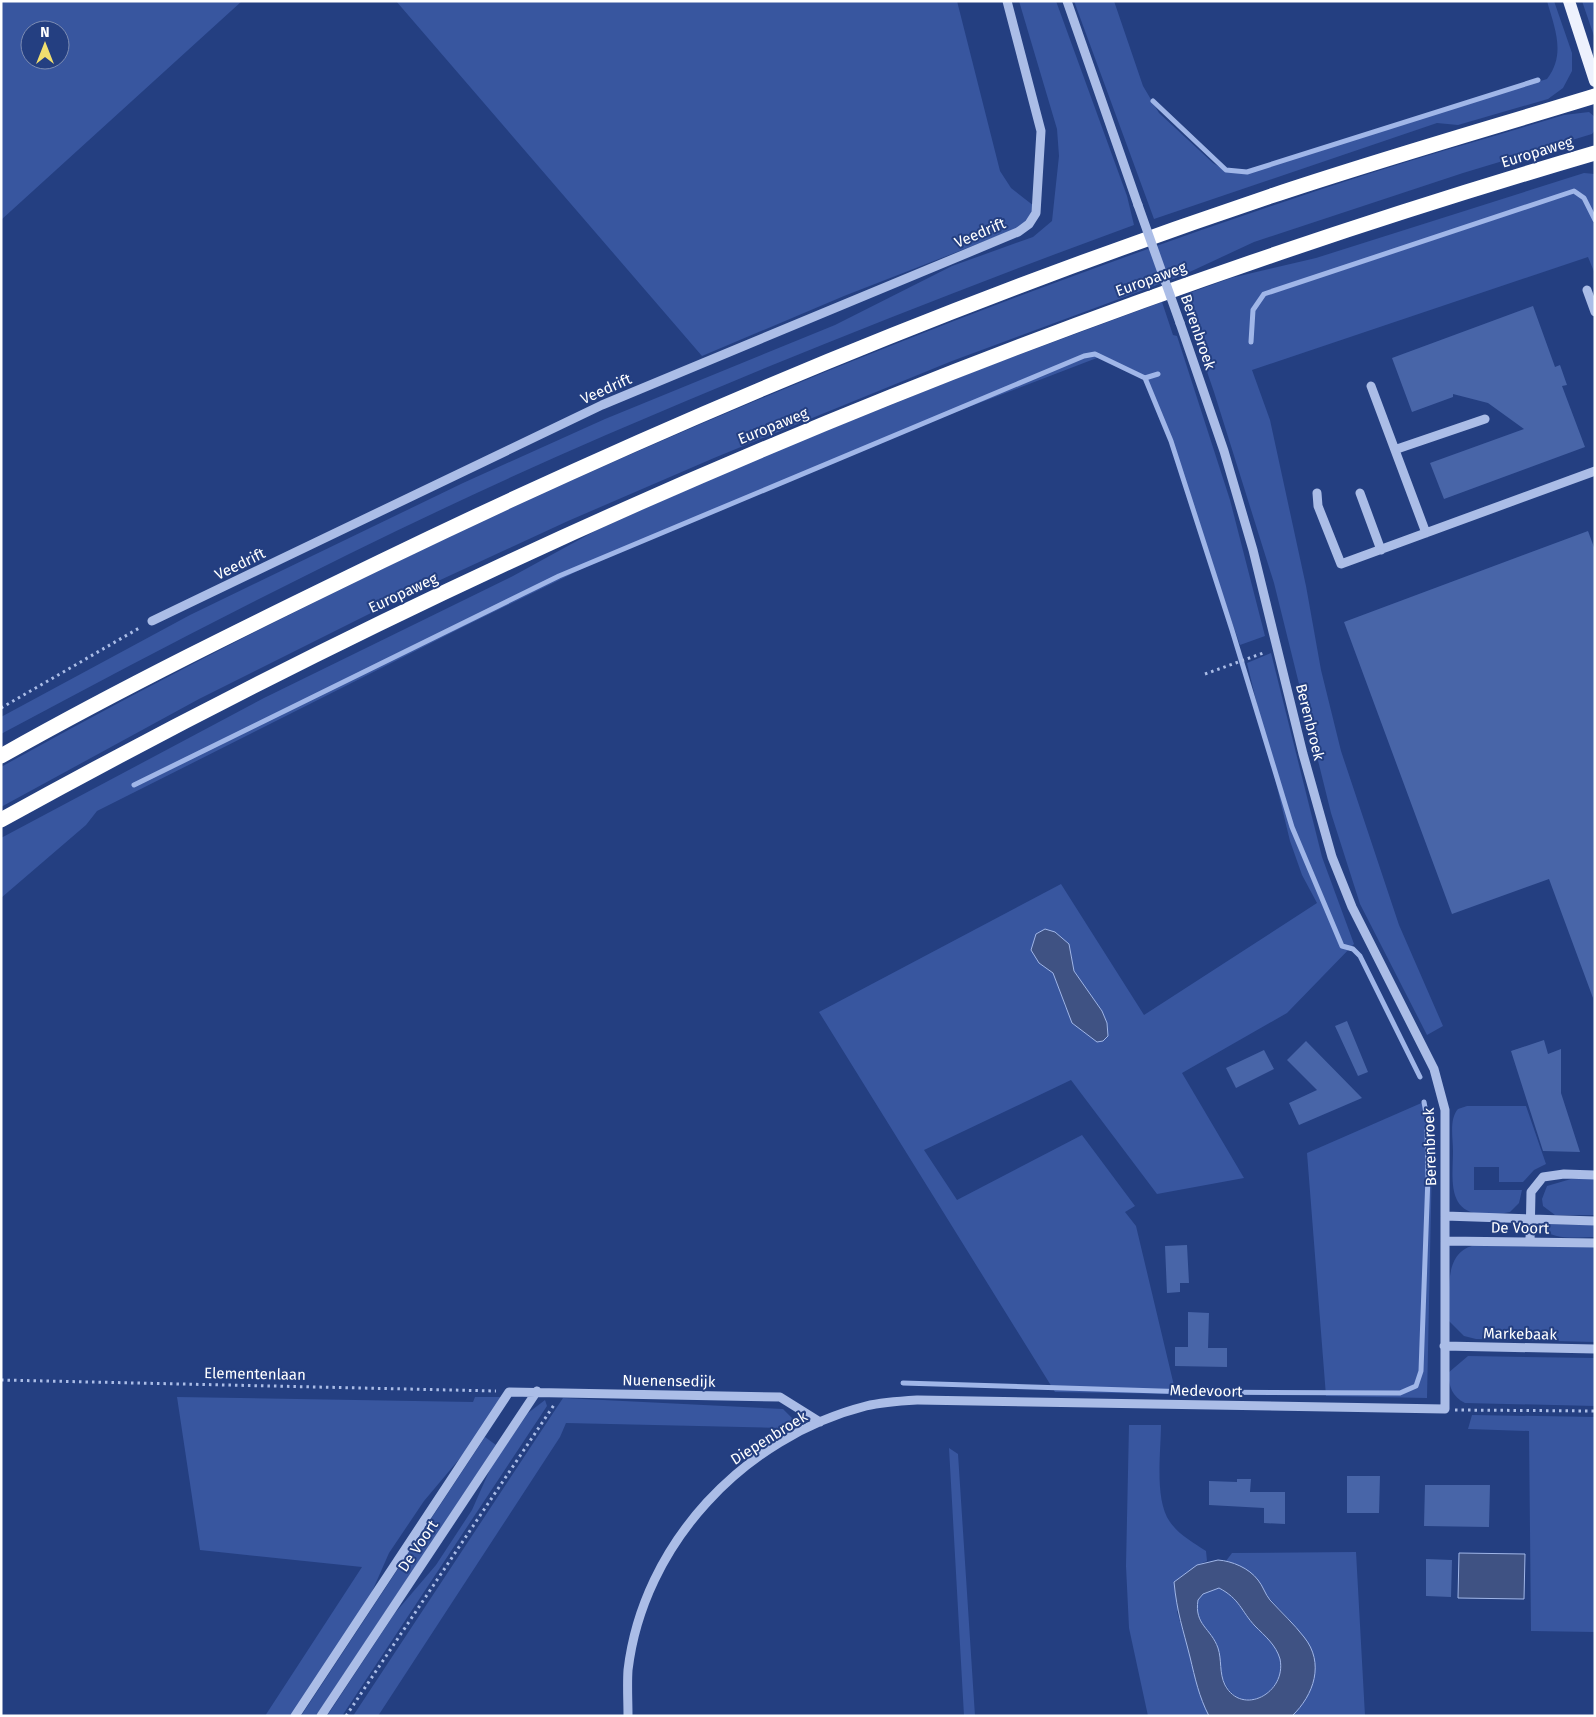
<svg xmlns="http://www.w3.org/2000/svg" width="1596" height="1717" viewBox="0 0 1596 1717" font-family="'Fira Sans',sans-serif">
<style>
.green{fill:#38569f;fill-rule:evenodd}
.water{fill:#3f5283;stroke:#a0b6e8;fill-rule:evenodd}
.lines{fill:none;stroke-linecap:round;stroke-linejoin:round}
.stream{stroke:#a0b6e8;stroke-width:5}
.building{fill:#4865a8}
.path{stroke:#abbde7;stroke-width:3;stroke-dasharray:2.5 4;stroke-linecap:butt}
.minor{stroke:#abbde7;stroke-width:9}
.major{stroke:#edf1fd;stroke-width:12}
.highway{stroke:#fff;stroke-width:15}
.minor-bridge{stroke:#abbde7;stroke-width:9}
.labels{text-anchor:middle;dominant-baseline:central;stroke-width:4;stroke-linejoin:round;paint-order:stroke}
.street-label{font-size:15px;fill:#fff;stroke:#243f81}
</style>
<rect width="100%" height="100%" fill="#243f81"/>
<path class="green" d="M 1,1 L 242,1 L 1,220 ZM 30,30 L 60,30 L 60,60 L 30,60 Z
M 396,1 L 957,1 L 1000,171 L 1011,188 L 1034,206 L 1028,222 L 1016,229 L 844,296 L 702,356 Z
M 1019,1 L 1056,1 L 1127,196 L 1134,225 C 956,290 780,360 606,435 C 400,524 199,628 1,734 L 1,717 L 190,615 L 463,483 L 605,419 L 835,325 L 952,266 L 1033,237 L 1052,221 L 1059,156 L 1057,129 Z
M 1074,1 L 1114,1 L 1143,86 L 1159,113 L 1213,163 L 1226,171 L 1237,173 L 1547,79 C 1566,54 1555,29 1547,1 L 1554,1 L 1572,53 L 1572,71 L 1563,88 L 1548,99 L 1458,125 L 1437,123 L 1154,219 Z
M 1582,1 L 1595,1 L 1595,39 Z
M 1589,112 L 1595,117 L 1595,130 L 1592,134 L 1463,173 L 1254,242 L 1181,276 L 952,361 L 714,458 L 568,521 L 397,600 L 199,699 L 1,807 L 1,767 C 435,525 896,327 1368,174 C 1433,153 1499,135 1564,115 Z
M 1584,173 L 1595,174 L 1595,274 L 1588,257 L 1252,370 L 1270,420 L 1306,586 L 1321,670 L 1341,751 L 1399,925 L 1443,1026 L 1427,1035 L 1360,904 L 1331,813 L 1274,583 L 1214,392 L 1181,296 L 1231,278 L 1316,258 Z
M 1162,302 L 1173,335 L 1177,336 L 1230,500 L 1265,636 L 1240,645 L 1148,380 L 1133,370 L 1102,356 L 953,413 L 592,564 L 463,627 L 97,811 L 86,825 L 1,898 L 1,838 L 264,698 L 513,576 L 595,531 L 753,460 L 988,366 Z
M 1271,653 L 1322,857 L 1354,944 L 1287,1013 L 1182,1073 L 1244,1178 L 1157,1194 L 1071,1080 L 924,1150 L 957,1200 L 1082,1135 L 1135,1206 L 1125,1212 L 1136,1226 L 1176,1394 L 1055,1392 L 819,1012 L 1061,884 L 1144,1015 L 1317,903 L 1302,875 L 1290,841 L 1247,663 ZM 1069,944 L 1074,971 L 1102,1011 L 1107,1023 L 1108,1036 L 1065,1007 L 1060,988 L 1053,973 Z
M 1426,1101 L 1432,1161 L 1427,1398 L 1326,1396 L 1307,1153 Z
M 1467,1106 L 1526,1106 L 1546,1164 L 1534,1170 L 1523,1182 L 1499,1182 L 1499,1167 L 1474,1167 L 1474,1190 L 1522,1190 L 1519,1203 L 1510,1212 C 1501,1214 1493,1214 1483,1214 C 1446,1213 1453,1177 1453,1151 C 1453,1138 1449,1119 1458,1109 Z
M 1571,1179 L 1595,1179 L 1595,1215 L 1555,1215 L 1543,1206 L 1542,1199 L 1547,1186 Z
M 1547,1224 L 1595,1225 L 1595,1237 C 1579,1237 1553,1241 1542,1228 Z
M 1476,1245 L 1595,1246 L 1595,1342 L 1476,1339 L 1464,1336 L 1449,1321 C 1450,1294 1442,1251 1476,1245 Z
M 1468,1356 L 1595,1358 L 1595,1406 L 1465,1403 C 1452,1397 1449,1386 1448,1373 Z
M 177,1397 L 473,1402 L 475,1397 L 502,1397 L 466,1451 L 424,1501 L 389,1553 L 371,1594 L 291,1716 L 265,1716 L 362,1567 L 200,1550 Z
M 563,1398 L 783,1409 L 793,1419 L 781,1428 L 566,1423 L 560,1437 L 378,1716 L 353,1716 Z
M 545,1400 L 547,1406 L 342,1716 L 327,1716 L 395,1613 L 436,1565 L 472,1510 L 491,1467 L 528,1413 Z
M 1472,1415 L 1595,1417 L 1595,1632 L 1531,1631 L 1529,1431 L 1468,1429 Z
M 1129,1425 L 1161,1425 C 1161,1452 1154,1499 1170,1522 C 1179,1535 1194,1543 1206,1551 L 1207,1561 L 1197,1565 L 1177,1612 L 1209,1716 L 1148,1716 L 1129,1628 L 1126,1566 Z
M 485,1437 L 496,1445 L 316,1716 L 301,1716 Z
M 949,1448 L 958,1454 L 975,1716 L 964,1716 Z
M 1356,1552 L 1365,1716 L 1292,1716 C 1303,1705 1307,1698 1311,1684 C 1322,1648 1293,1624 1271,1600 C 1265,1594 1263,1587 1259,1581 C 1251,1570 1238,1566 1226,1561 L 1232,1553 Z
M 1219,1588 C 1240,1599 1241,1611 1255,1626 C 1265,1636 1276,1645 1280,1659 C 1287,1692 1242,1717 1226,1685 C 1219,1674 1222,1660 1218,1648 C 1211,1628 1194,1625 1198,1600 L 1203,1594 Z"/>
<path class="water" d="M 1045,929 L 1055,932 L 1069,944 L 1074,971 L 1102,1011 L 1107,1023 L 1108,1036 L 1103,1041 L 1097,1042 L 1072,1023 L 1053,973 L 1039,963 L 1031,950 L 1036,934 Z
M 1459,1553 L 1525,1554 L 1524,1599 L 1458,1598 Z
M 1218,1560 C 1232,1561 1249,1568 1258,1580 C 1263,1586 1265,1594 1270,1600 C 1281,1612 1294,1624 1304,1637 C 1325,1663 1314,1695 1292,1716 L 1209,1716 C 1199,1697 1195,1678 1190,1657 C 1183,1629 1177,1613 1174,1582 L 1197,1565 ZM 1219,1588 C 1240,1599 1241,1611 1255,1626 C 1265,1636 1276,1645 1280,1659 C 1287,1693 1242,1717 1225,1685 C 1219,1673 1222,1660 1218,1648 C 1211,1628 1194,1625 1198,1600 L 1203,1594 Z"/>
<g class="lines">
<path class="stream" d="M 1153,101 L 1226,170 L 1247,172 L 1538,80
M 1251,342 L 1253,310 L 1264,294 L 1574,191 L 1584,198 L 1595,220
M 1158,374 L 1145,378 L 1171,441 L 1232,630 L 1292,827 L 1342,946 L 1353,949 L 1360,956 L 1420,1077
M 134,785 L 559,576 L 1084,356 L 1095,354 L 1145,378
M 1424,1102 L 1426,1113
M 903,1383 L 1191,1392 L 1400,1393 L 1416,1386 L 1421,1371 L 1428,1176 L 1427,1129"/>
</g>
<path class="building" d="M 1533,306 L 1555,367 L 1560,365 L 1567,385 L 1562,386 L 1585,447 L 1444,499 L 1430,463 L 1524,429 L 1488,403 L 1453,394 L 1453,397 L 1412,412 L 1392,358 Z
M 1588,531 L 1595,550 L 1593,998 L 1549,879 L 1452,914 L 1344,622 Z
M 1347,1021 L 1368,1072 L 1358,1076 L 1335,1026 Z
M 1544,1040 L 1548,1054 L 1561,1049 L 1561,1093 L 1580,1152 L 1543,1151 L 1511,1051 Z
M 1306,1041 L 1362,1098 L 1299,1125 L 1289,1103 L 1317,1090 L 1287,1060 Z
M 1264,1050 L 1274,1069 L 1236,1088 L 1226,1068 Z
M 1187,1245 L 1189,1283 L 1180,1283 L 1180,1292 L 1167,1293 L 1165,1246 Z
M 1188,1312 L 1209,1313 L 1208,1348 L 1227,1348 L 1227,1367 L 1175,1366 L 1175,1347 L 1188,1347 Z
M 1347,1476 L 1380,1476 L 1379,1513 L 1347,1513 Z
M 1237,1479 L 1251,1479 L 1250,1492 L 1285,1492 L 1285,1524 L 1264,1523 L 1264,1508 L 1209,1505 L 1209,1481 L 1237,1482 Z
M 1425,1485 L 1490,1485 L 1489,1527 L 1424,1526 Z
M 1426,1559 L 1452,1560 L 1451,1597 L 1426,1596 Z"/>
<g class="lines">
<path class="path" d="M 1205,674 L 1266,652
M 1,708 L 141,627
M 1,1380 L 496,1391
M 1455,1410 L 1595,1411
M 346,1716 L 554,1405"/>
<path class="minor" d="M 1067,1 L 1138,205
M 1587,290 L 1595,312
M 1371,386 L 1426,533
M 1397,449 L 1485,419
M 1317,493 L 1318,506 L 1341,564 L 1595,471
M 1360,493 L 1381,550
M 152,621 L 602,405 L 1018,232 L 1029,224 L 1036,213 L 1041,131 L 1007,1
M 1445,1216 L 1595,1221
M 1445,1241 L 1595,1243
M 1530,1241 L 1531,1192 L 1543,1177 L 1564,1174 L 1595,1175
M 1444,1346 L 1595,1349
M 295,1716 L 509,1392 L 780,1397 L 820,1422
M 321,1716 L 537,1391
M 628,1716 C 628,1701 627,1685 628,1670 C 643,1544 744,1437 866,1406 C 883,1402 901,1401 918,1400 L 1445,1409 L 1445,1110 L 1434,1069 L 1352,907 L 1332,857 L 1303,754 L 1253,550 L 1224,451 L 1180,323"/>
<path class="major" d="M 1569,1 L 1595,81"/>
<path class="highway" d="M 1,756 C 125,686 252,624 380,562 C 669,422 967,298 1271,196 C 1378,160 1487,129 1595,96
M 1,820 C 506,541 1041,315 1595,153"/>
<path class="minor-bridge" d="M 1138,205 L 1180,323"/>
</g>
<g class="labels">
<g class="street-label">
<text transform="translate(1537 152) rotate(-17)">Europaweg</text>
<text transform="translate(980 233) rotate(-23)">Veedrift</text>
<text transform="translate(1151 279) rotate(-20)">Europaweg</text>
<text transform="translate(1198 332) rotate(71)">Berenbroek</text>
<text transform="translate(606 389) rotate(-24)">Veedrift</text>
<text transform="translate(773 426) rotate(-22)">Europaweg</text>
<text transform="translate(240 564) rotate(-26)">Veedrift</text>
<text transform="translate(403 593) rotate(-25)">Europaweg</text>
<text transform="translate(1310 722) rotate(76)">Berenbroek</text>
<text transform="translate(1430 1147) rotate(-92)">Berenbroek</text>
<text transform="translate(1520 1228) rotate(1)">De Voort</text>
<text transform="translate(1520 1334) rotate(1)">Markebaak</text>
<text transform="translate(255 1374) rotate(1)">Elementenlaan</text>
<text transform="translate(669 1381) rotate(1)">Nuenensedijk</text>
<text transform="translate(1206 1391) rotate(1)">Medevoort</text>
<text transform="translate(769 1438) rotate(-32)">Diepenbroek</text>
<text transform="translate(418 1546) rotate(-56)">De Voort</text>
</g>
</g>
<rect width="1596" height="1717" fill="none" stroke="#ffffff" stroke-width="5"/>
<g transform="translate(45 45)"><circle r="24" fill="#243f81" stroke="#7c8cb3"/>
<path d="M0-4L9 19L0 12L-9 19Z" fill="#f1df6f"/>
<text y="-8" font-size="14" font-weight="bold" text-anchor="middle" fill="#ffffff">N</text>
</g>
</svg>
